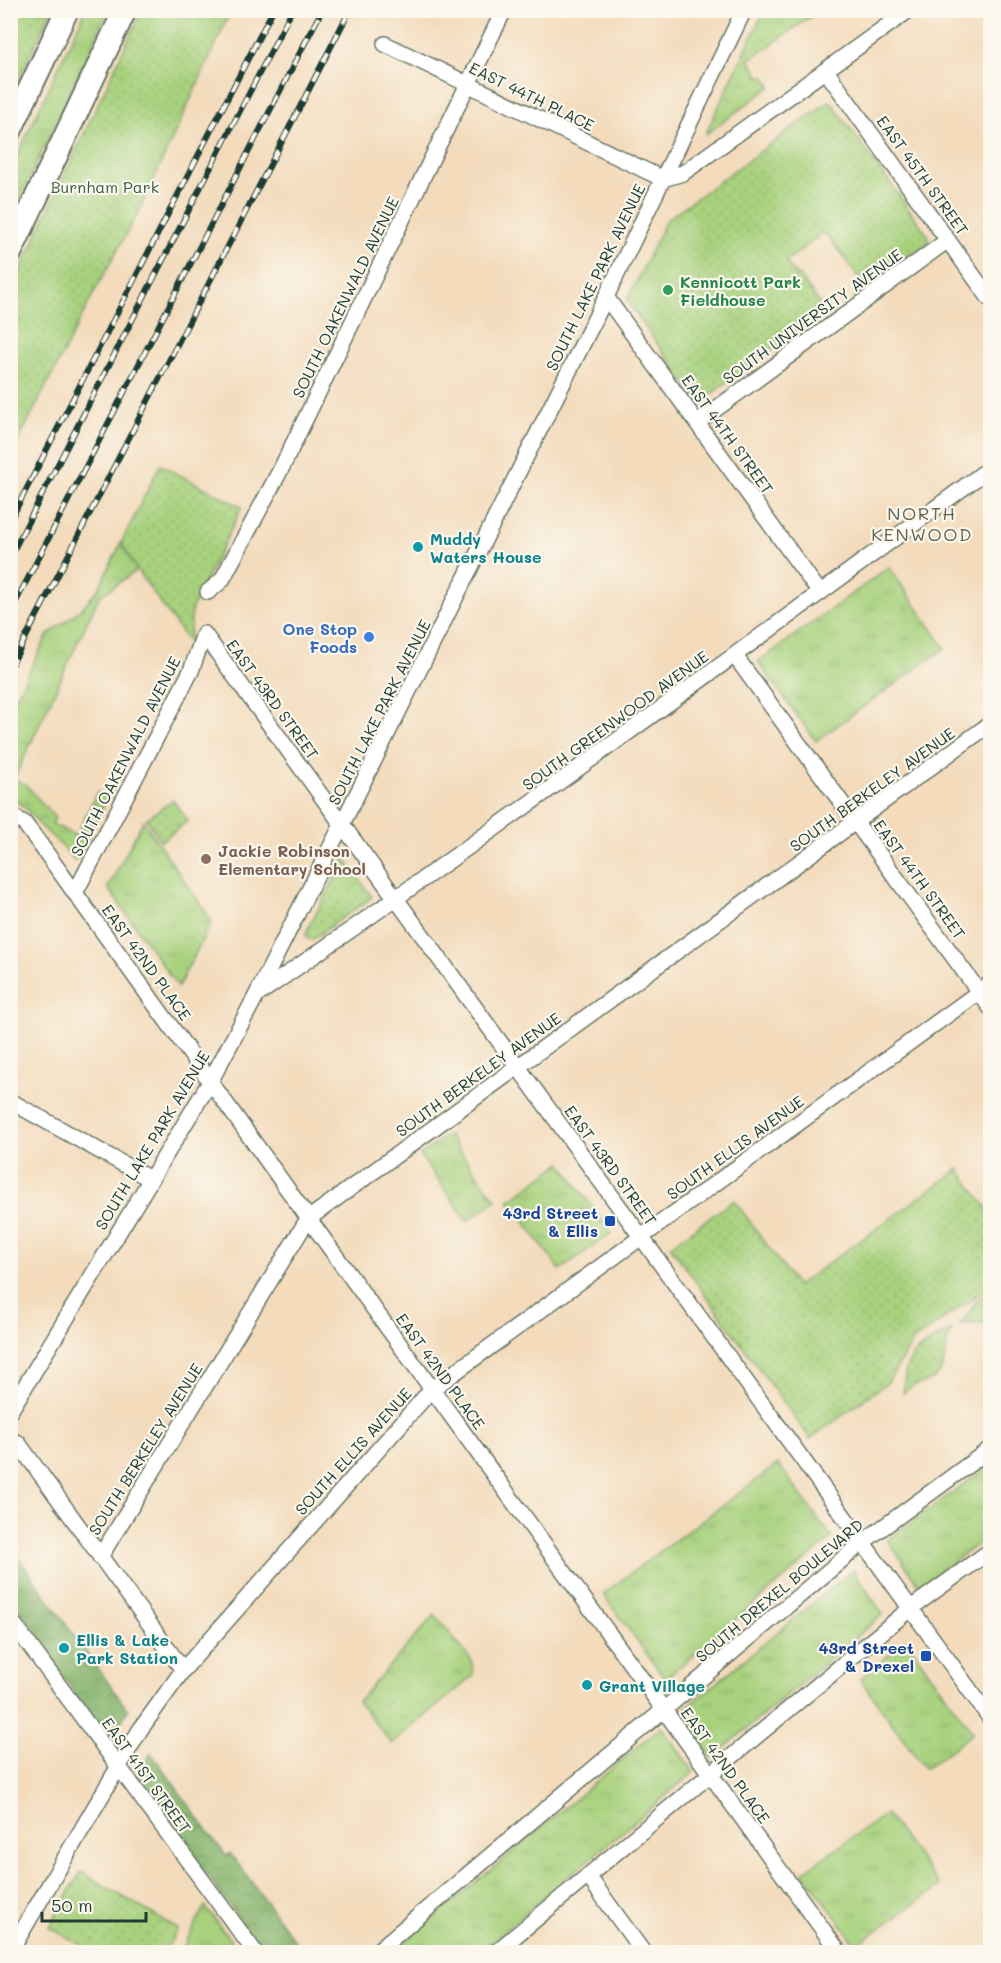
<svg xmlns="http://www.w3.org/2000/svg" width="1001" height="1963" viewBox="0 0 1001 1963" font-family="Mali,sans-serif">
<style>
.grass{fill:url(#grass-tufts);stroke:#638758;stroke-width:1.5}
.forest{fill:url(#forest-crowns);stroke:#527850;stroke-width:1.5}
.park{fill:url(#park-dots);stroke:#638758;stroke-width:1.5}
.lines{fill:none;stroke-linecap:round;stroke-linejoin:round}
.minor-casing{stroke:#697464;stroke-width:18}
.highway-casing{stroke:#697464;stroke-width:26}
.minor{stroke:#fff;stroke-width:15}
.highway{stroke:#fff;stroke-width:22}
.rail-casing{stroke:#1f3d34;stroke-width:6}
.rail{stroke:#fbf7ec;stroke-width:4;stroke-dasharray:11;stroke-linecap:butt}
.leisure-dot{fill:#2e9e5b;stroke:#fbf7ec;stroke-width:2}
.culture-dot{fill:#0f9aa8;stroke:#fbf7ec;stroke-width:2}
.shop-dot{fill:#3f7fe0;stroke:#fbf7ec;stroke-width:2}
.education-dot{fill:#8d6e63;stroke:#fbf7ec;stroke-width:2}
.transit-dot{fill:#1a4fb4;stroke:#fbf7ec;stroke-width:2}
.labels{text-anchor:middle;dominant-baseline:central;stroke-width:4.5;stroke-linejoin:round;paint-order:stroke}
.street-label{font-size:16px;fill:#1f3d34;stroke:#fbf7ec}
.park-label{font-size:16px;fill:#3a5b43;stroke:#fbf7ec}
.leisure-label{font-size:16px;font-weight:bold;fill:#27864d;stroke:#fbf7ec;text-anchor:start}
.culture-label{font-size:16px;font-weight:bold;fill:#0d838f;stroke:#fbf7ec;text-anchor:start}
.shop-label{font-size:16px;font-weight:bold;fill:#366cbe;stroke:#fbf7ec;text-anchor:end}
.education-label{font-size:16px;font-weight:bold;fill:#785e54;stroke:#fbf7ec;text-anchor:start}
.transit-label{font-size:16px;font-weight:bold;fill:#164399;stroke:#fbf7ec;text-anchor:end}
.neighbourhood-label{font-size:18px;letter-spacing:1.5px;fill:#636854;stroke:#fbf7ec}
</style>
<defs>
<pattern id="grass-tufts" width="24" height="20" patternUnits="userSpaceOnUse" patternTransform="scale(1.5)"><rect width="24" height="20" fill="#a7d17d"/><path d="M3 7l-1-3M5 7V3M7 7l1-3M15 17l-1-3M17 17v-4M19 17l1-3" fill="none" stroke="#8fb46d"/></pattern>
<pattern id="forest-crowns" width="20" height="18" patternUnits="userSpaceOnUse" patternTransform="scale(1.5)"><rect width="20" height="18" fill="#85b36c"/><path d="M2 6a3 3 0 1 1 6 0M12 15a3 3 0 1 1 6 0" fill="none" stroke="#6c935a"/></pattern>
<pattern id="park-dots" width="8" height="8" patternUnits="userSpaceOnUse" patternTransform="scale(1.5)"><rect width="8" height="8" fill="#a7d17d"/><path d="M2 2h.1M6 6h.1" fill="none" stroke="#8fb46d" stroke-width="1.8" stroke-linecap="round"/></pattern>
</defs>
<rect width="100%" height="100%" fill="#fbf7ec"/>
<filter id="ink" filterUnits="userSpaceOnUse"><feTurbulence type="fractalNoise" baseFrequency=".0167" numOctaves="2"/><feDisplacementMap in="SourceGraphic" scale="12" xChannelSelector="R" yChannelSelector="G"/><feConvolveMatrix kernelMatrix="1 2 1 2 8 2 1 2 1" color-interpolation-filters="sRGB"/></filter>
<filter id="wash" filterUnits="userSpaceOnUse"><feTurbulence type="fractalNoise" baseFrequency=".008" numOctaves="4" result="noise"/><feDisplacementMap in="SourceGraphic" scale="24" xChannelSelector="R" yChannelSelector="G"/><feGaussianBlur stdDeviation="1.35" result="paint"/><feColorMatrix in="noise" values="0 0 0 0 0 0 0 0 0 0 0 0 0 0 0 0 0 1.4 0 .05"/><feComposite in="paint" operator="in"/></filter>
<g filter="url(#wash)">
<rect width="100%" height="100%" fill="#f3dbbc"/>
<!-- grass -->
<path class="grass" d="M 85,11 L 108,11 L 11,218 L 11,169 Z
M 764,11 L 819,11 L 749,60 L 760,77 L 764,76 L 771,86 L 705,135 Z
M 121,543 L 137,570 L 99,597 L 14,779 L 26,785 L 55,818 L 52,824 L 76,836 L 97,792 L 108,797 L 75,861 C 65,849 54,838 42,827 C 29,814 30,808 11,799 L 10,708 L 48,635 L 82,608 L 99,588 Z
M 889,567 L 945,648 L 816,741 L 758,662 Z
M 143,821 L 212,921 L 178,987 L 108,888 Z
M 448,1135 L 496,1200 L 467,1221 L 420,1155 Z
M 561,1163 L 611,1233 L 560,1270 L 509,1201 Z
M 778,1464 L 832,1538 L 665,1679 L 603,1594 Z
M 990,1465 L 990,1535 L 920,1586 L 887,1540 Z
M 853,1570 L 883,1614 L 712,1758 L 680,1713 Z
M 435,1615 L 472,1661 L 473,1676 L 392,1744 L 358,1701 Z
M 906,1640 L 973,1733 L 925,1769 L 860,1679 Z
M 661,1727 L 694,1772 L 479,1952 L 393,1952 Z
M 886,1814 L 940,1886 L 856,1945 L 803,1872 Z
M 205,1906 L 239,1952 L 181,1952 Z"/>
<!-- forest -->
<path class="forest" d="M 10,1546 L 128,1710 L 109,1742 L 11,1604 Z
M 151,1753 L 226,1856 L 230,1853 L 303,1952 L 263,1952 L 136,1777 Z"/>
<!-- park -->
<path class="park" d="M 11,10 L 51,11 L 11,97 L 10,11 Z
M 142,10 L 231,11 L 139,211 L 97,287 L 11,455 L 11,290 Z
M 830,101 L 929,237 L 928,242 L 866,288 L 825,232 L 786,261 L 796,276 L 799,275 L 825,311 L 699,403 L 627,301 L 666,220 Z
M 160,465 L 242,507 L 192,608 L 189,643 L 137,570 L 121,543 Z
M 173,800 L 188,821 L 161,841 L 146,819 Z
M 345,859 L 372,897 L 313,939 L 307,939 L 306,932 Z
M 959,1169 L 990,1213 L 990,1241 L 988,1243 L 990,1247 L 990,1286 L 914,1340 L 888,1382 L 810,1439 L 670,1246 L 734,1200 L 797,1286 Z
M 990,1293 L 990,1322 L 959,1325 C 974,1312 968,1302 990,1293 Z
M 952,1330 C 944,1344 948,1364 937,1376 C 927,1386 911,1382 903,1394 C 904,1386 904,1378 906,1370 C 912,1347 934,1340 952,1330 Z
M 81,1872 L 178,1929 L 165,1952 L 93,1952 L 49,1927 Z"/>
</g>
<g filter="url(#ink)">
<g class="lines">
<defs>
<path id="minor" d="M 385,44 L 663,179 L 683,173 L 909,10
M 826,71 L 990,299
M 606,297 L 820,593
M 698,422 L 948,240
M 208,592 L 222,580 L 282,467 L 504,10
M 204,634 L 990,1718
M 735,656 L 990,1007
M 10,815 L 24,823 L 37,840 L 301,1208 L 839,1952
M 75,893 L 191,671 L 204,634
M 257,995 C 505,824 748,646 990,468
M 10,1101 L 150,1179
M 10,1411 L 210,1082 L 256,996 L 606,297 L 744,10
M 10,1439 L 18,1443 L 183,1670
M 100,1557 L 308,1219 L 990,724
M 10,1619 L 255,1952
M 588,1876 L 643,1952
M 10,1952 L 140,1730 L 183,1670 L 432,1389 L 990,984
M 376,1952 L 863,1542 L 990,1449
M 496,1952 L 911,1608 L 990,1551"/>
<path id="highway" d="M 10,131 L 67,10
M 10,253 L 125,10"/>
</defs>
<!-- minor casing -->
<use href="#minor" class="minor-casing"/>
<!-- highway casing -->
<use href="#highway" class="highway-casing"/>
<!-- minor -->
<use href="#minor" class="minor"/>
<!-- highway -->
<use href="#highway" class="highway"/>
<defs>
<path id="rail" d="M 10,521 L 273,10
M 10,557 L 292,10
M 10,613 L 322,10
M 10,668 L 350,10"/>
</defs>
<!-- rail casing -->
<use href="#rail" class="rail-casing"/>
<!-- rail -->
<use href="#rail" class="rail"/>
</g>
</g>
<!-- markers -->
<circle class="leisure-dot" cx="668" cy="290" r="6"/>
<g class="culture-dot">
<circle cx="418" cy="547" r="6"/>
<circle cx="64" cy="1648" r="6"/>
<circle cx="587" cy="1685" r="6"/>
</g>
<circle class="shop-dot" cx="369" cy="637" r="6"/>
<circle class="education-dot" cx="206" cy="859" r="6"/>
<g class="transit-dot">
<rect x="604" y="1215" width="12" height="12" rx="3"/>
<rect x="920" y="1650" width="12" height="12" rx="3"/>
</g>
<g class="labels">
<!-- street labels -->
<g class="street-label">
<text transform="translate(532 96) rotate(26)">EAST 44TH PLACE</text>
<text transform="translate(923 175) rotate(54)">EAST 45TH STREET</text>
<text transform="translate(595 277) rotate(-64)">SOUTH LAKE PARK AVENUE</text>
<text transform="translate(345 297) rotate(-64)">SOUTH OAKENWALD AVENUE</text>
<text transform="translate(812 316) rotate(-36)">SOUTH UNIVERSITY AVENUE</text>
<text transform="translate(728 434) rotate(54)">EAST 44TH STREET</text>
<text transform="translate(273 699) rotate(54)">EAST 43RD STREET</text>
<text transform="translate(379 712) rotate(-63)">SOUTH LAKE PARK AVENUE</text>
<text transform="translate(615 720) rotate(-36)">SOUTH GREENWOOD AVENUE</text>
<text transform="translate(125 756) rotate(-63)">SOUTH OAKENWALD AVENUE</text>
<text transform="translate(872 789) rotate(-36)">SOUTH BERKELEY AVENUE</text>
<text transform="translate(920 879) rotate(54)">EAST 44TH STREET</text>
<text transform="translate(147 962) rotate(54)">EAST 42ND PLACE</text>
<text transform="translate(478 1074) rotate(-36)">SOUTH BERKELEY AVENUE</text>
<text transform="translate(152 1140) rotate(-59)">SOUTH LAKE PARK AVENUE</text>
<text transform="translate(735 1147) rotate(-36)">SOUTH ELLIS AVENUE</text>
<text transform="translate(611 1165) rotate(54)">EAST 43RD STREET</text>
<text transform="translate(441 1371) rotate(54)">EAST 42ND PLACE</text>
<text transform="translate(145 1449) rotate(-58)">SOUTH BERKELEY AVENUE</text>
<text transform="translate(353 1451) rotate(-48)">SOUTH ELLIS AVENUE</text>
<text transform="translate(779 1590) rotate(-40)">SOUTH DREXEL BOULEVARD</text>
<text transform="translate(726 1765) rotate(54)">EAST 42ND PLACE</text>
<text transform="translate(147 1775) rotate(54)">EAST 41ST STREET</text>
</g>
<!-- park labels -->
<g class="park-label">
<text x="105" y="186">Burnham Park</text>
</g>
<!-- leisure labels -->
<g class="leisure-label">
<text x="680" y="281">Kennicott Park<tspan x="680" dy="18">Fieldhouse</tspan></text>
</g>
<!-- culture labels -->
<g class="culture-label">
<text x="430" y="538">Muddy<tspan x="430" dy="18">Waters House</tspan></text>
<text x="76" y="1639">Ellis &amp; Lake<tspan x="76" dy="18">Park Station</tspan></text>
<text x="599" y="1685">Grant Village</text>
</g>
<!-- shop labels -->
<g class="shop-label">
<text x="357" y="628">One Stop<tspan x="357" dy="18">Foods</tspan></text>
</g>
<!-- education labels -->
<g class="education-label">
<text x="218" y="850">Jackie Robinson<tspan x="218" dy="18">Elementary School</tspan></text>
</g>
<!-- transit labels -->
<g class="transit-label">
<text x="598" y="1212">43rd Street<tspan x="598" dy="18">&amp; Ellis</tspan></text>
<text x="914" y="1647">43rd Street<tspan x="914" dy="18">&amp; Drexel</tspan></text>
</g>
<!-- neighbourhood labels -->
<g class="neighbourhood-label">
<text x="922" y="513">NORTH<tspan x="922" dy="21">KENWOOD</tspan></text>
</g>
</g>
<!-- margin -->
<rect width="1001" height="1963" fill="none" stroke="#fbf7ec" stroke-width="36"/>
<!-- scale -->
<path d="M42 1912v9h104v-9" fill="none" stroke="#1f3d34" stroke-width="3"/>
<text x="51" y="1912" font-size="18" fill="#1f3d34" stroke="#fbf7ec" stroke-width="4.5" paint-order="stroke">50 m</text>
</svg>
